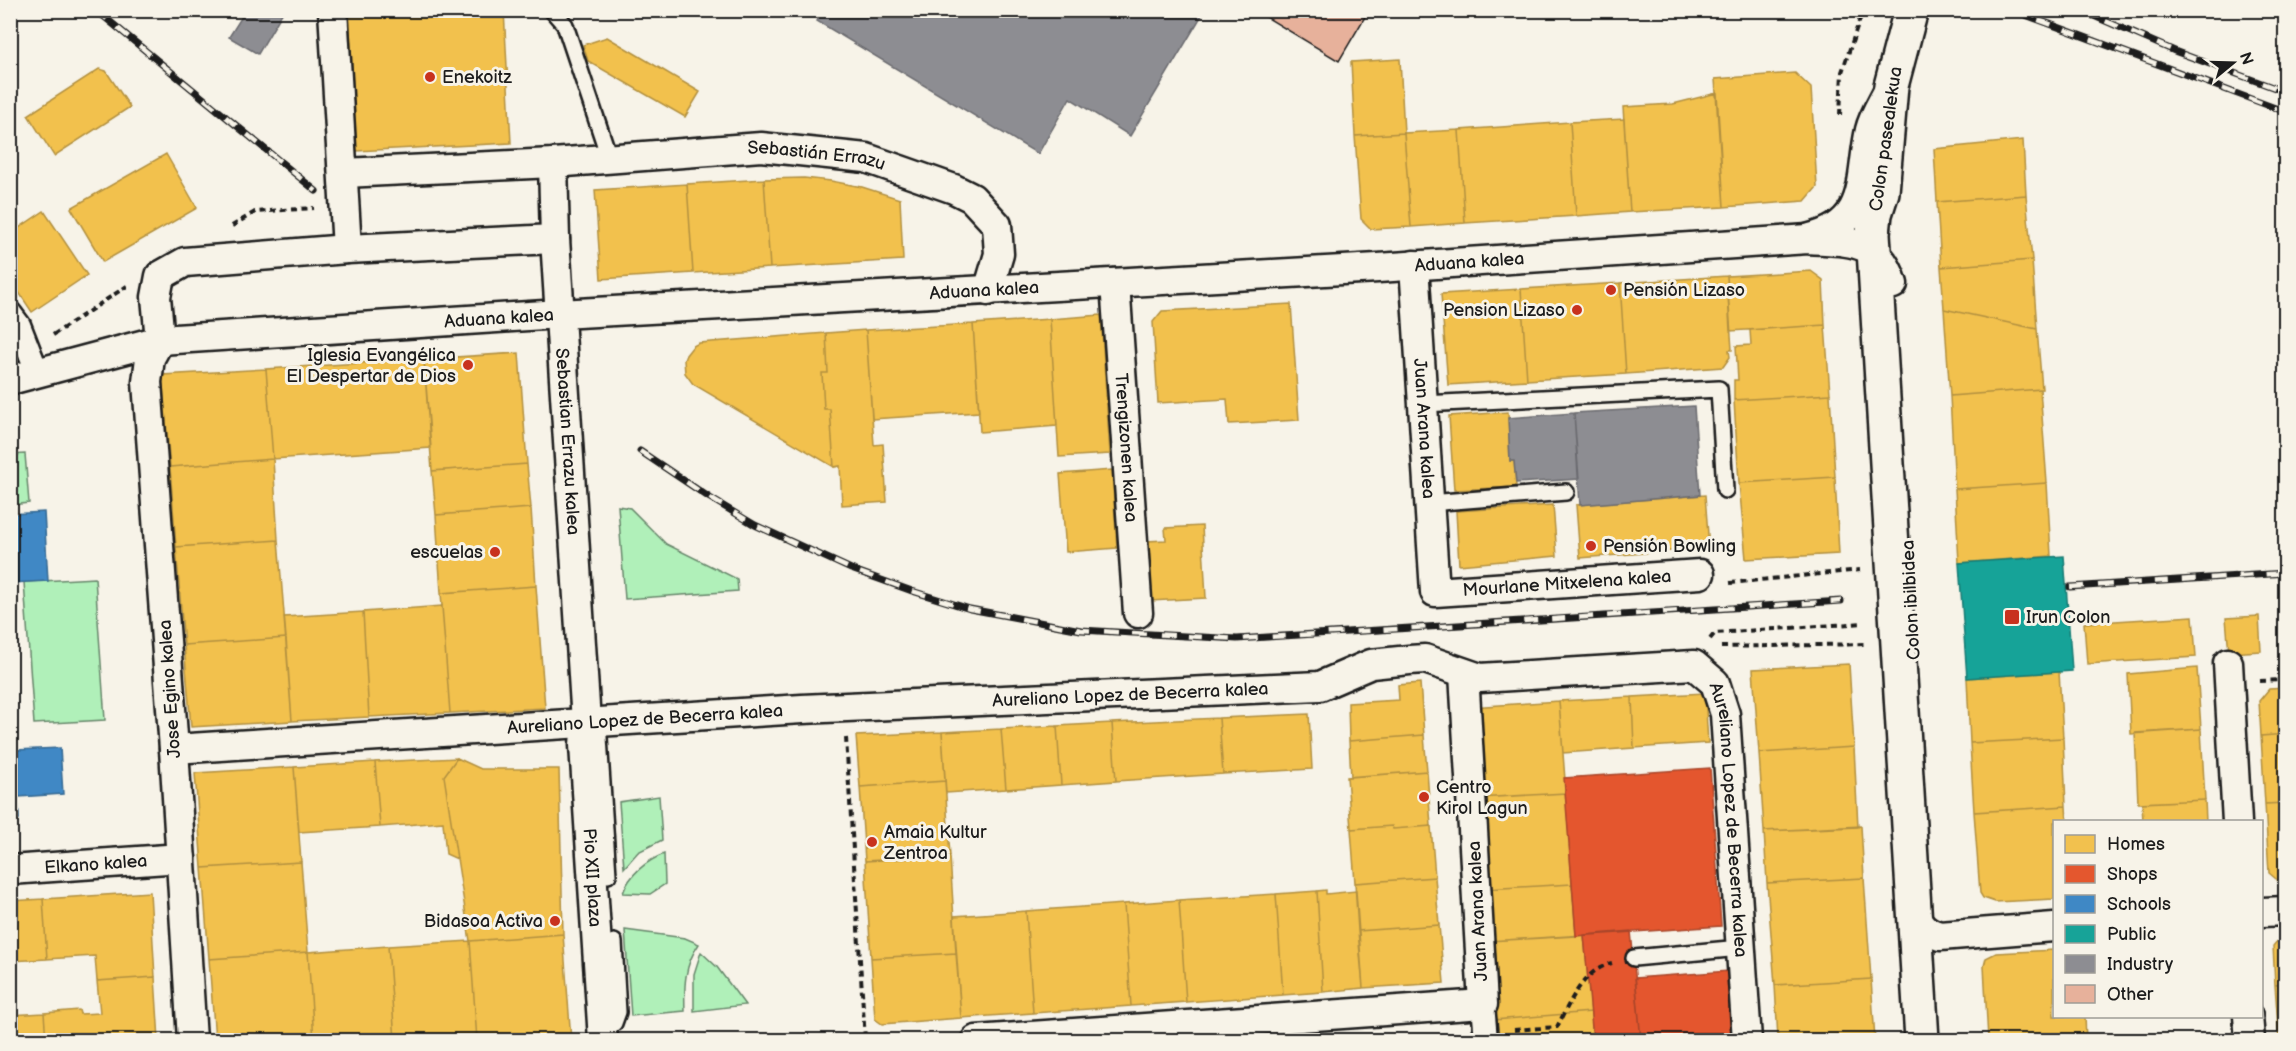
<svg xmlns="http://www.w3.org/2000/svg" width="2296" height="1051" viewBox="0 0 2296 1051" font-family="'Balsamiq Sans',sans-serif">
<style>
.green{fill:#b0f0b9;stroke:#66866a;stroke-width:1.5}
.homes{fill:#f2c14e;stroke:#b2903f;stroke-width:1.5}
.shops{fill:#e4572e;stroke:#a84529;stroke-width:1.5}
.schools{fill:#3f88c5;stroke:#346892;stroke-width:1.5}
.public{fill:#17a398;stroke:#187a73;stroke-width:1.5}
.industry{fill:#8d8d92;stroke:#6b6b6f;stroke-width:1.5}
.building{fill:#e7b19b;stroke:#1c1c1c;stroke-width:1.5}
.lines{fill:none;stroke-linecap:round;stroke-linejoin:round}
.service-casing{stroke:#1c1c1c;stroke-width:20}
.pedestrian-casing{stroke:#1c1c1c;stroke-width:27}
.minor-casing{stroke:#1c1c1c;stroke-width:33}
.secondary-casing{stroke:#1c1c1c;stroke-width:38}
.path{stroke:#1c1c1c;stroke-width:4;stroke-dasharray:6 4.5;stroke-linecap:butt}
.service{stroke:#f7f3e8;stroke-width:15}
.pedestrian{stroke:#f7f3e8;stroke-width:22}
.minor{stroke:#f7f3e8;stroke-width:28}
.secondary{stroke:#f7f3e8;stroke-width:33}
.rail-casing{stroke:#1c1c1c;stroke-width:7}
.rail{stroke:#f7f3e8;stroke-width:4.5;stroke-dasharray:14;stroke-linecap:butt}
.poi-dot{fill:#c8321e;stroke:#f7f3e8;stroke-width:2}
.labels{text-anchor:middle;dominant-baseline:central;stroke-width:6;stroke-linejoin:round;paint-order:stroke}
.poi-label{font-size:18px;fill:#1c1c1c;stroke:#f7f3e8;text-anchor:start}
.street-label{font-size:18px;fill:#1c1c1c;stroke:#f7f3e8}
</style>
<rect width="100%" height="100%" fill="#f7f3e8"/>
<filter id="ink" filterUnits="userSpaceOnUse"><feTurbulence type="fractalNoise" baseFrequency=".0167" numOctaves="2"/><feDisplacementMap in="SourceGraphic" scale="12" xChannelSelector="R" yChannelSelector="G"/><feConvolveMatrix kernelMatrix="1 2 1 2 8 2 1 2 1" color-interpolation-filters="sRGB"/></filter>
<g filter="url(#ink)">
<!-- green -->
<path class="green" d="M 25,454 L 29,503 L 11,505 L 11,455 Z
M 618,506 L 630,508 L 666,544 L 737,579 L 738,591 L 625,599 Z
M 95,578 L 105,720 L 34,724 L 24,582 Z
M 659,796 L 662,840 L 638,852 L 624,868 L 619,802 Z
M 664,854 L 665,884 L 650,894 L 623,893 C 629,875 646,861 664,854 Z
M 625,930 L 685,938 L 699,944 C 684,965 684,987 685,1011 L 631,1016 Z
M 701,952 L 717,967 L 745,1005 L 694,1011 L 694,974 Z"/>
<!-- homes -->
<path class="homes" d="M 349,10 L 504,10 L 511,143 L 356,151 Z
M 607,37 L 700,92 L 685,117 L 588,61 L 583,45 Z
M 1400,59 L 1404,133 L 1355,136 L 1351,62 Z
M 99,69 L 106,71 L 130,107 L 54,156 L 28,115 Z
M 1795,73 L 1811,88 L 1817,187 L 1805,201 L 1724,207 L 1715,79 Z
M 1717,93 L 1724,207 L 1630,212 L 1623,107 L 1673,104 Z
M 1624,119 L 1630,212 L 1576,216 L 1570,122 Z
M 1570,122 L 1576,216 L 1465,223 L 1459,130 Z
M 1459,130 L 1465,223 L 1411,227 L 1404,133 Z
M 1404,133 L 1411,227 L 1371,229 L 1361,219 L 1355,136 Z
M 2023,140 L 2026,195 L 1937,202 L 1934,149 Z
M 166,154 L 197,208 L 103,262 L 71,208 Z
M 804,178 L 831,181 L 862,187 L 900,199 L 903,260 L 770,268 L 764,179 Z
M 764,179 L 770,268 L 693,273 L 687,184 Z
M 687,184 L 693,273 L 601,279 L 595,190 Z
M 2026,195 L 2032,260 L 1941,267 L 1937,202 Z
M 44,211 L 87,275 L 32,312 L 10,279 L 10,234 Z
M 2032,260 L 2037,329 L 1944,309 L 1941,267 Z
M 1811,271 L 1823,280 L 1825,325 L 1730,331 L 1727,276 Z
M 1727,276 L 1732,350 L 1729,350 L 1730,357 L 1723,367 L 1626,374 L 1620,283 Z
M 1620,283 L 1626,374 L 1527,380 L 1521,289 Z
M 1521,289 L 1527,380 L 1448,385 L 1441,294 Z
M 1291,304 L 1299,420 L 1229,424 L 1227,399 L 1158,403 L 1153,322 L 1162,311 Z
M 1944,309 L 2037,329 L 2042,389 L 1950,396 Z
M 1101,315 L 1110,454 L 1059,457 L 1050,319 Z
M 1050,319 L 1057,426 L 980,432 L 973,324 Z
M 973,324 L 979,412 L 872,419 L 866,330 Z
M 1825,325 L 1830,394 L 1734,400 L 1734,380 L 1738,380 L 1736,346 L 1751,345 L 1750,330 Z
M 866,330 L 874,445 L 883,444 L 887,502 L 842,505 L 840,466 L 834,467 L 830,409 L 824,409 L 822,373 L 828,373 L 826,333 Z
M 826,333 L 828,373 L 822,373 L 824,409 L 830,409 L 834,467 L 693,384 L 685,373 L 684,360 L 686,355 L 693,346 L 699,343 Z
M 519,353 L 527,464 L 432,471 L 424,359 Z
M 424,359 L 431,448 L 273,459 L 266,369 Z
M 266,369 L 273,459 L 170,467 L 162,375 Z
M 2040,389 L 2047,483 L 1955,489 L 1950,396 Z
M 1830,394 L 1835,477 L 1739,483 L 1734,400 Z
M 1508,412 L 1510,461 L 1514,461 L 1516,487 L 1454,490 L 1449,416 Z
M 273,459 L 278,540 L 176,547 L 170,467 Z
M 527,464 L 531,508 L 436,515 L 432,471 Z
M 1112,470 L 1117,548 L 1066,552 L 1060,474 Z
M 1835,477 L 1839,554 L 1746,559 L 1739,483 Z
M 2047,483 L 2051,556 L 1959,563 L 1955,489 Z
M 1705,495 L 1709,548 L 1580,558 L 1576,505 Z
M 1553,505 L 1557,556 L 1459,565 L 1456,511 Z
M 531,508 L 536,586 L 441,593 L 436,515 Z
M 1202,526 L 1206,598 L 1150,601 L 1146,541 L 1166,540 L 1165,528 Z
M 278,540 L 286,638 L 184,645 L 176,547 Z
M 536,586 L 545,708 L 450,713 L 441,593 Z
M 442,606 L 450,713 L 369,717 L 363,612 Z
M 363,612 L 369,717 L 292,721 L 284,617 Z
M 2193,616 L 2196,657 L 2087,664 L 2084,623 Z
M 2259,616 L 2261,651 L 2229,653 L 2226,618 Z
M 286,638 L 292,721 L 191,727 L 184,645 Z
M 1849,664 L 1854,747 L 1759,753 L 1753,669 Z
M 2197,668 L 2201,729 L 2131,734 L 2128,674 Z
M 2059,672 L 2063,738 L 1970,743 L 1967,678 Z
M 1420,683 L 1424,735 L 1349,741 L 1348,703 L 1399,700 L 1398,685 Z
M 2286,688 L 2286,734 L 2261,736 L 2259,701 L 2269,689 Z
M 1705,693 L 1708,743 L 1634,748 L 1632,697 Z
M 1632,697 L 1634,748 L 1563,753 L 1559,701 Z
M 1559,701 L 1566,793 L 1478,798 L 1471,707 Z
M 1309,714 L 1312,769 L 1223,774 L 1219,718 Z
M 1219,718 L 1223,774 L 1116,781 L 1112,723 Z
M 1112,723 L 1116,781 L 1061,785 L 1057,726 Z
M 1057,726 L 1061,785 L 1006,789 L 1001,729 Z
M 1001,729 L 1006,789 L 946,793 L 942,732 Z
M 2201,729 L 2205,800 L 2138,803 L 2135,733 Z
M 942,732 L 945,781 L 860,787 L 856,736 Z
M 2286,734 L 2286,803 L 2265,804 L 2261,736 Z
M 1424,735 L 1427,771 L 1351,777 L 1349,741 Z
M 2063,738 L 2066,806 L 1974,812 L 1970,743 Z
M 1854,747 L 1858,827 L 1764,831 L 1759,753 Z
M 457,758 L 481,769 L 559,769 L 563,934 L 470,941 L 444,776 Z
M 457,758 L 444,776 L 457,859 L 446,854 L 443,822 L 380,827 L 375,762 Z
M 375,762 L 380,827 L 299,832 L 294,767 Z
M 294,767 L 301,862 L 202,868 L 195,773 Z
M 1427,771 L 1431,826 L 1393,829 L 1392,826 L 1351,829 L 1347,777 Z
M 945,781 L 950,856 L 865,861 L 860,787 Z
M 1566,793 L 1572,884 L 1485,889 L 1478,798 Z
M 2205,800 L 2206,822 L 2143,822 L 2142,803 Z
M 2286,803 L 2286,884 L 2282,884 L 2269,873 L 2265,804 Z
M 2066,806 L 2067,822 L 2054,822 L 2054,899 L 1995,902 L 1983,898 L 1980,893 L 1974,812 Z
M 1392,826 L 1393,829 L 1431,826 L 1435,877 L 1355,883 L 1351,829 Z
M 1861,826 L 1864,878 L 1767,883 L 1764,831 Z
M 950,856 L 956,953 L 871,958 L 865,861 Z
M 301,862 L 308,952 L 209,959 L 202,868 Z
M 1435,877 L 1439,925 L 1358,931 L 1355,883 Z
M 1864,878 L 1871,979 L 1775,985 L 1767,883 Z
M 1572,884 L 1576,936 L 1489,941 L 1485,889 Z
M 1326,890 L 1326,894 L 1356,891 L 1363,988 L 1323,992 L 1317,891 Z
M 1317,891 L 1323,992 L 1283,995 L 1276,894 Z
M 150,892 L 155,977 L 97,981 L 95,956 L 47,959 L 43,899 Z
M 1276,894 L 1283,995 L 1186,1002 L 1179,900 Z
M 43,899 L 47,959 L 10,961 L 10,901 Z
M 1179,900 L 1186,1002 L 1131,1006 L 1124,904 Z
M 1124,904 L 1131,1006 L 1033,1013 L 1026,911 Z
M 1026,911 L 1033,1013 L 961,1018 L 954,916 Z
M 1439,925 L 1444,983 L 1363,988 L 1358,931 Z
M 2284,933 L 2286,984 L 2275,985 L 2273,946 Z
M 563,934 L 571,1040 L 477,1040 L 470,941 Z
M 1584,935 L 1591,1012 L 1494,1020 L 1489,941 Z
M 470,941 L 477,1040 L 395,1040 L 388,946 Z
M 388,946 L 395,1040 L 314,1040 L 308,952 Z
M 2054,950 L 2054,1016 L 2085,1016 L 2086,1040 L 1988,1040 L 1984,966 L 1986,958 L 1996,953 Z
M 308,952 L 314,1040 L 215,1040 L 209,959 Z
M 956,953 L 961,1018 L 882,1024 L 875,1019 L 871,958 Z
M 155,977 L 159,1040 L 46,1040 L 44,1013 L 79,1010 L 80,1014 L 100,1013 L 97,981 Z
M 1871,979 L 1875,1040 L 1778,1040 L 1775,985 Z
M 2286,984 L 2286,1040 L 2279,1040 L 2275,985 Z
M 1591,1012 L 1593,1040 L 1496,1040 L 1494,1020 Z
M 44,1013 L 46,1040 L 10,1040 L 10,1015 Z"/>
<!-- shops -->
<path class="shops" d="M 1710,768 L 1721,926 L 1576,936 L 1564,778 Z
M 1631,931 L 1641,1040 L 1593,1040 L 1584,935 Z
M 1729,971 L 1735,1040 L 1641,1040 L 1635,978 Z"/>
<!-- schools -->
<path class="schools" d="M 44,512 L 48,581 L 10,583 L 10,514 Z
M 10,670 L 15,750 L 60,748 L 63,794 L 18,797 L 19,819 L 10,819 Z"/>
<!-- public -->
<path class="public" d="M 2064,556 L 2072,671 L 1967,678 L 1959,563 Z"/>
<!-- industry -->
<path class="industry" d="M 246,10 L 284,10 L 258,54 L 229,37 Z
M 823,10 L 1205,10 L 1130,136 L 1070,98 L 1038,154 L 817,21 Z
M 1694,406 L 1700,495 L 1580,505 L 1574,413 Z
M 1574,413 L 1579,479 L 1516,483 L 1514,461 L 1510,461 L 1508,418 Z"/>
<!-- building -->
<path class="building" d="M 1259,10 L 1369,10 L 1339,61 L 1258,12 Z"/>
<g class="lines">
<defs>
<path id="service" d="M 552,10 L 565,25 L 609,157
M 1423,404 L 1719,389 L 1725,490
M 1429,503 L 1566,492
M 598,722 L 608,875
M 1634,958 L 1740,948
M 602,1032 L 614,1023 L 618,1012 L 614,942"/>
<path id="pedestrian" d="M 10,313 L 19,325 L 38,374
M 1483,1004 L 1486,1040"/>
<g id="minor">
<path d="M 333,10 L 347,249"/>
<path id="s1" d="M 553,163 L 555,239 L 586,722 L 584,745 L 603,1040"/>
<path id="s2" d="M 344,173 L 553,163 L 761,147 L 866,158 L 954,189 L 972,198 L 997,225 L 999,254 L 988,291"/>
<path d="M 1810,238 C 1871,223 1859,178 1870,130 C 1873,117 1882,103 1888,91"/>
<path id="s3" d="M 1414,265 L 1435,592 L 1700,574"/>
<path id="s4" d="M 1115,283 L 1138,613"/>
<path id="s5" d="M 10,380 L 160,340 L 560,314 L 1378,268 L 1808,239 C 1849,242 1879,238 1893,284"/>
<path d="M 2228,663 L 2237,822"/>
<path id="s6" d="M 174,749 L 802,709 L 1320,686 L 1371,664 L 1409,660 L 1425,659 L 1480,678 L 1694,665 L 1715,683 L 1725,714 L 1747,1040"/>
<path id="s7" d="M 10,870 L 181,858"/>
<path d="M 1914,912 C 1919,926 1926,932 1940,936 L 2054,927"/>
<path d="M 2262,912 L 2286,911"/>
<path d="M 2248,1016 L 2250,1040"/>
<path d="M 192,1040 L 174,749 L 147,382 L 150,358 L 160,340 L 156,297 L 160,276 L 185,262 L 347,249 L 555,239"/>
<path d="M 976,1040 L 1483,1004 L 1464,673"/>
</g>
<path id="secondary" d="M 1911,10 L 1891,86 L 1882,192 L 1875,214 L 1873,233 L 1922,1040"/>
</defs>
<!-- service casing -->
<use href="#service" class="service-casing"/>
<!-- pedestrian casing -->
<use href="#pedestrian" class="pedestrian-casing"/>
<!-- minor casing -->
<use href="#minor" class="minor-casing"/>
<!-- secondary casing -->
<use href="#secondary" class="secondary-casing"/>
<!-- path -->
<path class="path" d="M 1840,115 L 1842,72 L 1863,10
M 232,226 L 255,212 L 314,208
M 53,335 L 127,286
M 1730,583 L 1860,570
M 1710,639 L 1715,633 L 1864,623
M 1721,647 L 1866,644
M 2260,681 L 2286,680
M 846,738 L 865,1040
M 1514,1030 L 1557,1027 C 1570,1002 1583,970 1612,963"/>
<!-- service -->
<use href="#service" class="service"/>
<!-- pedestrian -->
<use href="#pedestrian" class="pedestrian"/>
<!-- minor -->
<use href="#minor" class="minor"/>
<!-- secondary -->
<use href="#secondary" class="secondary"/>
<defs>
<path id="rail" d="M 96,10 L 316,191
M 2012,10 L 2286,112
M 2080,10 L 2177,52 L 2286,92
M 640,451 L 710,498 L 755,525 L 851,569 L 912,591 L 970,609 L 1081,630 L 1237,639 L 1841,601
M 2070,587 L 2286,573"/>
</defs>
<!-- rail casing -->
<use href="#rail" class="rail-casing"/>
<!-- rail -->
<use href="#rail" class="rail"/>
</g>
</g>
<!-- markers -->
<g class="poi-dot">
<circle cx="430" cy="77" r="6"/>
<circle cx="1611" cy="290" r="6"/>
<circle cx="1577" cy="310" r="6"/>
<circle cx="468" cy="365" r="6"/>
<circle cx="1591" cy="546" r="6"/>
<circle cx="495" cy="552" r="6"/>
<rect x="2004" y="609" width="16" height="16" rx="3"/>
<circle cx="1424" cy="797" r="6"/>
<circle cx="872" cy="842" r="6"/>
<circle cx="555" cy="921" r="6"/>
</g>
<g class="labels">
<!-- poi labels -->
<g class="poi-label">
<text x="442" y="77">Enekoitz</text>
<text x="1623" y="290">Pensión Lizaso</text>
<text x="1565" y="310" text-anchor="end">Pension Lizaso</text>
<text x="456" y="355" text-anchor="end">Iglesia Evangélica<tspan x="456" dy="21">El Despertar de Dios</tspan></text>
<text x="1603" y="546">Pensión Bowling</text>
<text x="483" y="552" text-anchor="end">escuelas</text>
<text x="2026" y="617">Irun Colon</text>
<text x="1436" y="787">Centro<tspan x="1436" dy="21">Kirol Lagun</tspan></text>
<text x="884" y="832">Amaia Kultur<tspan x="884" dy="21">Zentroa</tspan></text>
<text x="543" y="921" text-anchor="end">Bidasoa Activa</text>
</g>
<!-- street labels -->
<g class="street-label">
<text transform="translate(1886 139) rotate(-82)">Colon pasealekua</text>
<text stroke="none"><textPath href="#s2" startOffset="474">Sebastián Errazu</textPath></text>
<text stroke="none"><textPath href="#s5" startOffset="1467">Aduana kalea</textPath></text>
<text stroke="none"><textPath href="#s5" startOffset="981">Aduana kalea</textPath></text>
<text stroke="none"><textPath href="#s5" startOffset="495">Aduana kalea</textPath></text>
<text stroke="none"><textPath href="#s3" startOffset="164">Juan Arana kalea</textPath></text>
<text stroke="none"><textPath href="#s1" startOffset="279">Sebastian Errazu kalea</textPath></text>
<text stroke="none"><textPath href="#s4" startOffset="165">Trengizonen kalea</textPath></text>
<text stroke="none"><textPath href="#s3" startOffset="460">Mourlane Mitxelena kalea</textPath></text>
<text transform="translate(1911 600) rotate(-93)">Colon ibilbidea</text>
<text transform="translate(170 689) rotate(-94)">Jose Egino kalea</text>
<text stroke="none"><textPath href="#s6" startOffset="958">Aureliano Lopez de Becerra kalea</textPath></text>
<text stroke="none"><textPath href="#s6" startOffset="472">Aureliano Lopez de Becerra kalea</textPath></text>
<text stroke="none"><textPath href="#s6" startOffset="1696">Aureliano Lopez de Becerra kalea</textPath></text>
<text stroke="none"><textPath href="#s7" startOffset="86">Elkano kalea</textPath></text>
<text stroke="none"><textPath href="#s1" startOffset="716">Pio XII plaza</textPath></text>
<text transform="translate(1478 911) rotate(-93)">Juan Arana kalea</text>
</g>
</g>
<!-- margin -->
<rect width="2296" height="1051" fill="none" stroke="#f7f3e8" stroke-width="36"/>
<rect x="18" y="18" width="2260" height="1015" fill="none" stroke="#1c1c1c" stroke-width="2" filter="url(#ink)"/>
<!-- legend -->
<rect x="2053" y="820" width="210" height="198" fill="#f7f3e8" stroke="#9f9d96" stroke-width="1.5"/>
<rect x="2065" y="835" width="30" height="18" fill="#f2c14e" stroke="#9f9d96" stroke-width="1.5"/>
<text x="2107" y="850" font-size="18" fill="#1c1c1c">Homes</text>
<rect x="2065" y="865" width="30" height="18" fill="#e4572e" stroke="#9f9d96" stroke-width="1.5"/>
<text x="2107" y="880" font-size="18" fill="#1c1c1c">Shops</text>
<rect x="2065" y="895" width="30" height="18" fill="#3f88c5" stroke="#9f9d96" stroke-width="1.5"/>
<text x="2107" y="910" font-size="18" fill="#1c1c1c">Schools</text>
<rect x="2065" y="925" width="30" height="18" fill="#17a398" stroke="#9f9d96" stroke-width="1.5"/>
<text x="2107" y="940" font-size="18" fill="#1c1c1c">Public</text>
<rect x="2065" y="955" width="30" height="18" fill="#8d8d92" stroke="#9f9d96" stroke-width="1.5"/>
<text x="2107" y="970" font-size="18" fill="#1c1c1c">Industry</text>
<rect x="2065" y="985" width="30" height="18" fill="#e7b19b" stroke="#9f9d96" stroke-width="1.5"/>
<text x="2107" y="1000" font-size="18" fill="#1c1c1c">Other</text>
<!-- north arrow -->
<g transform="translate(2233 63) rotate(71)" stroke="#f7f3e8" stroke-width="4.5" paint-order="stroke">
<path d="M0-4.5L10 22L0 15L-10 22Z" fill="#1c1c1c"/>
<text y="-9" font-size="16" font-weight="bold" text-anchor="middle" fill="#1c1c1c">N</text>
</g>
</svg>
